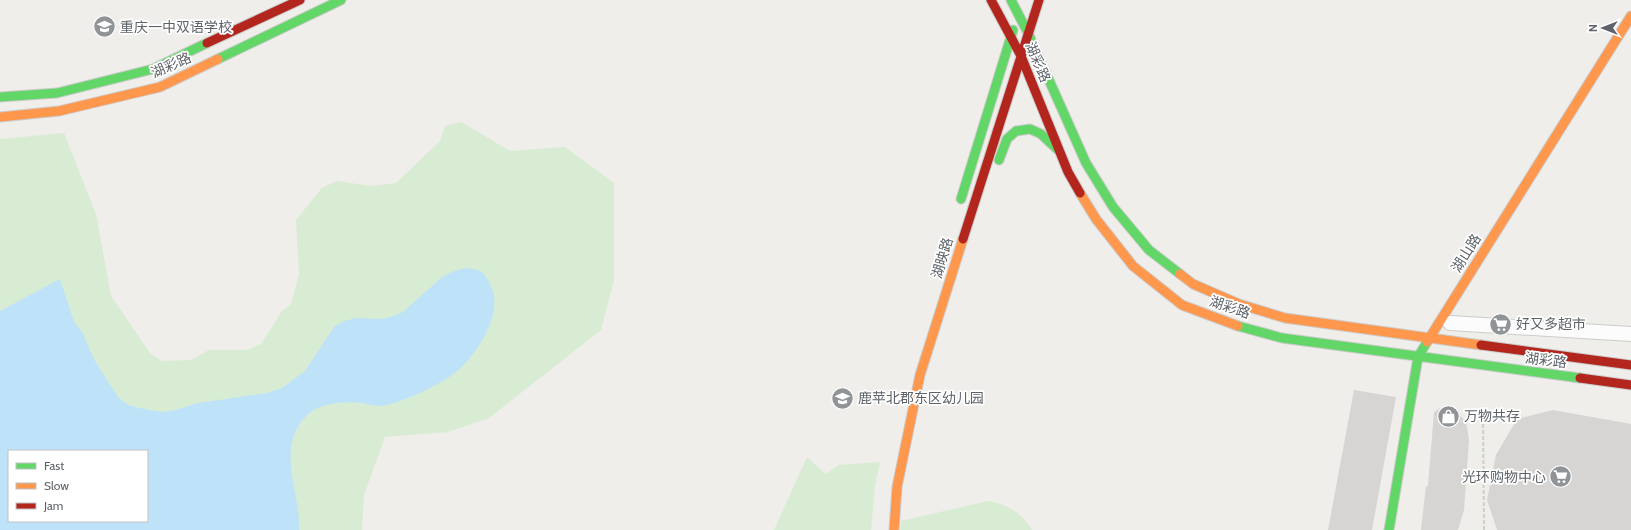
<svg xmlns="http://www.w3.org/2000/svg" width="1631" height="530" viewBox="0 0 1631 530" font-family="Cabin,'Noto Sans SC',sans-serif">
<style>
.green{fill:#d7ecd3;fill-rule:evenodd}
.water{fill:#bee3f9;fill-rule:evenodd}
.building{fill:#d7d5d3}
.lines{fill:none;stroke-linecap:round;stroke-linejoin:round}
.street-casing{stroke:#ccc;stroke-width:16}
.fast-casing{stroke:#cbcbcb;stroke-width:11}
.slow-casing{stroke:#cbcbcb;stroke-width:11}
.jam-casing{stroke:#cbcbcb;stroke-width:11}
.path{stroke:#cad0cc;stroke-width:2;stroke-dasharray:4 2;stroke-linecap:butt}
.street{stroke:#fdfcfc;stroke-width:14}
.fast{stroke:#63d668;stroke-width:9}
.slow{stroke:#ff974d;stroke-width:9}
.jam{stroke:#b3261e;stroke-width:9}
.labels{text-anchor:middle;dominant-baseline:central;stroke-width:3.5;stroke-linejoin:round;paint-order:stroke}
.poi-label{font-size:14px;fill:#5e6369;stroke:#fff;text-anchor:start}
.street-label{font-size:14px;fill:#5e6369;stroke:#fff}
</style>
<rect width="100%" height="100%" fill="#efeeea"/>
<!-- green -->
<path class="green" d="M 461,122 L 510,151 L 565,147 L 614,183 L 614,280 L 601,330 L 489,418 L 448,432 L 385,437 L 364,495 L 362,530 L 0,530 L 0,139 L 64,133 L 96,214 L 111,296 L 150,353 L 162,361 L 191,360 L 209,350 L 247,350 L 261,344 L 282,311 L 291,304 L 299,275 L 296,220 L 322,188 L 337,181 L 370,186 L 396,183 L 440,141 L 445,126 ZM 9,451 L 147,451 L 147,521 L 9,521 Z
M 807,457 L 826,474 L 839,465 L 880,462 L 875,486 L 871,530 L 774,530 Z
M 988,501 C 1007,504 1022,513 1032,530 L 900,530 L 901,521 Z"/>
<!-- water -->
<path class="water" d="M 465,268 C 479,269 484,270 490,284 C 491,288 494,292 494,296 C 498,323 473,360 452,375 C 437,386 398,405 380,406 C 374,406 368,404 362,403 C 345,402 320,402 307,415 C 274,449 301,490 299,530 L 0,530 L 0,311 L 60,279 L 74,322 L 82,332 L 95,361 L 118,397 L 128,405 L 139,408 L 163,412 L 175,410 L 198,403 L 267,393 L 282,388 L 305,371 L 334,327 L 344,321 L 356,318 L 382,319 L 394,316 L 403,312 L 442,277 L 454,271 ZM 9,451 L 147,451 L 147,521 L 9,521 Z"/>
<!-- building -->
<path class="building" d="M 1354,390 L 1396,397 L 1372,530 L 1328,530 Z
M 1442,407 L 1454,411 L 1466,421 L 1469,440 L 1464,510 L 1458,530 L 1421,530 L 1426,486 L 1428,486 L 1434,412 Z
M 1553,410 L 1631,424 L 1631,530 L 1497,530 L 1487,500 L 1496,455 L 1517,419 Z"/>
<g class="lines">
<defs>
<path id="street" d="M 1450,323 L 1631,334"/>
<path id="fast" d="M 1011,0 L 1028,33 L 1086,163 L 1113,207 L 1149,250 L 1180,274
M 218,59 L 341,0
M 0,97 L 57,93 L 153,69 L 207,43
M 999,160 L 1007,139 L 1016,131 L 1030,129 L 1041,134 L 1057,149
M 961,199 L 1013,30
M 1238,326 L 1282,338 L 1580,378
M 1389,530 L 1418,357 L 1427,342"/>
<path id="slow" d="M 0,117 L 59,111 L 160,87 L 218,59
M 1080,193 L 1096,219 L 1133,266 L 1182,305 L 1238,326
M 1180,274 L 1193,284 L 1239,304 L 1285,318 L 1481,345
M 1427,342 L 1631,16
M 894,530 L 897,487 L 920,375 L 963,239"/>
<path id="jam" d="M 991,0 L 1021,56 L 1068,172 L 1080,193
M 207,43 L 300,0
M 963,239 L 1039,0
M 1481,345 L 1631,365
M 1580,378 L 1631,385"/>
</defs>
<!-- street casing -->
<use href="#street" class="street-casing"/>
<!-- fast casing -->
<use href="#fast" class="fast-casing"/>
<!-- slow casing -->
<use href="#slow" class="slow-casing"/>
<!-- jam casing -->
<use href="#jam" class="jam-casing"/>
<!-- path -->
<path class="path" d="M 1483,412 L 1484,530"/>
<!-- street -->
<use href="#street" class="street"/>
<!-- fast -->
<use href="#fast" class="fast"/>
<!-- slow -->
<use href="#slow" class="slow"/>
<!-- jam -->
<use href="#jam" class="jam"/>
</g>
<!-- icons -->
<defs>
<symbol id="school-disc" viewBox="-11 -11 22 22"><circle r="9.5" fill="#919496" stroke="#fff"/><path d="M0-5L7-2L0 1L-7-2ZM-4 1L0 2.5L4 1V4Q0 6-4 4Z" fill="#fff"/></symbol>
<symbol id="supermarket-disc" viewBox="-11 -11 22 22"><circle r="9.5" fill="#919496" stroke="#fff"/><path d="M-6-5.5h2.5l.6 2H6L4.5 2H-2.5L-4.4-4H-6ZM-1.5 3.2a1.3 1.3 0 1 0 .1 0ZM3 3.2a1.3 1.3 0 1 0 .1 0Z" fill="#fff"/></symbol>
<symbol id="shop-disc" viewBox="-11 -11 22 22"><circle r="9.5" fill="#919496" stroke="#fff"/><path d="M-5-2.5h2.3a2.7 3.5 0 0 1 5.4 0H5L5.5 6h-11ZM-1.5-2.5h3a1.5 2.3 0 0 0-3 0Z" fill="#fff"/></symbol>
</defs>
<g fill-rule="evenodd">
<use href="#school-disc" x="92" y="14" width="25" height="25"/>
<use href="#supermarket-disc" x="1488" y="312" width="25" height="25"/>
<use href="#school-disc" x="830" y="386" width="25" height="25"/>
<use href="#shop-disc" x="1436" y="404" width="25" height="25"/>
<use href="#supermarket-disc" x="1548" y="464" width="25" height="25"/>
</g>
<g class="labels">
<!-- poi labels -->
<g class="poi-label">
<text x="120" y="27">重庆一中双语学校</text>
<text x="1516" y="324">好又多超市</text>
<text x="858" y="398">鹿苹北郡东区幼儿园</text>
<text x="1464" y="416">万物共存</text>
<text x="1546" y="477" text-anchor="end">光环购物中心</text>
</g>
<!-- street labels -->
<g class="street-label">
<text transform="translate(1038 62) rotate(67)">湖彩路</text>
<text transform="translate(171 65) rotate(-24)">湖彩路</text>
<text transform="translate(1466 253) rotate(-58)">湖山路</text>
<text transform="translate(942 258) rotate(-73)">湖映路</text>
<text transform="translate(1230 307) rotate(19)">湖彩路</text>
<text transform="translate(1546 360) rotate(7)">湖彩路</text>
</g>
</g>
<!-- legend -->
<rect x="8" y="450" width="140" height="72" fill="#ffffff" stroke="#bfc1c3"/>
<rect x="16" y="463" width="20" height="6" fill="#63d668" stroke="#bfc1c3"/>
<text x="44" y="470" font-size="12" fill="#5e6369">Fast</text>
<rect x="16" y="483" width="20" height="6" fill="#ff974d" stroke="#bfc1c3"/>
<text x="44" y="490" font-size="12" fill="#5e6369">Slow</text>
<rect x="16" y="503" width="20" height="6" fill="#b3261e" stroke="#bfc1c3"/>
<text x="44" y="510" font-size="12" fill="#5e6369">Jam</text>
<!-- north arrow -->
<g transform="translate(1603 28) rotate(270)" stroke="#ffffff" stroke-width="3" paint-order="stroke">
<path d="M0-3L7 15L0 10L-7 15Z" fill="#5e6369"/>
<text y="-6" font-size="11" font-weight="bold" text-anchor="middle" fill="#5e6369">N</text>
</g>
</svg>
